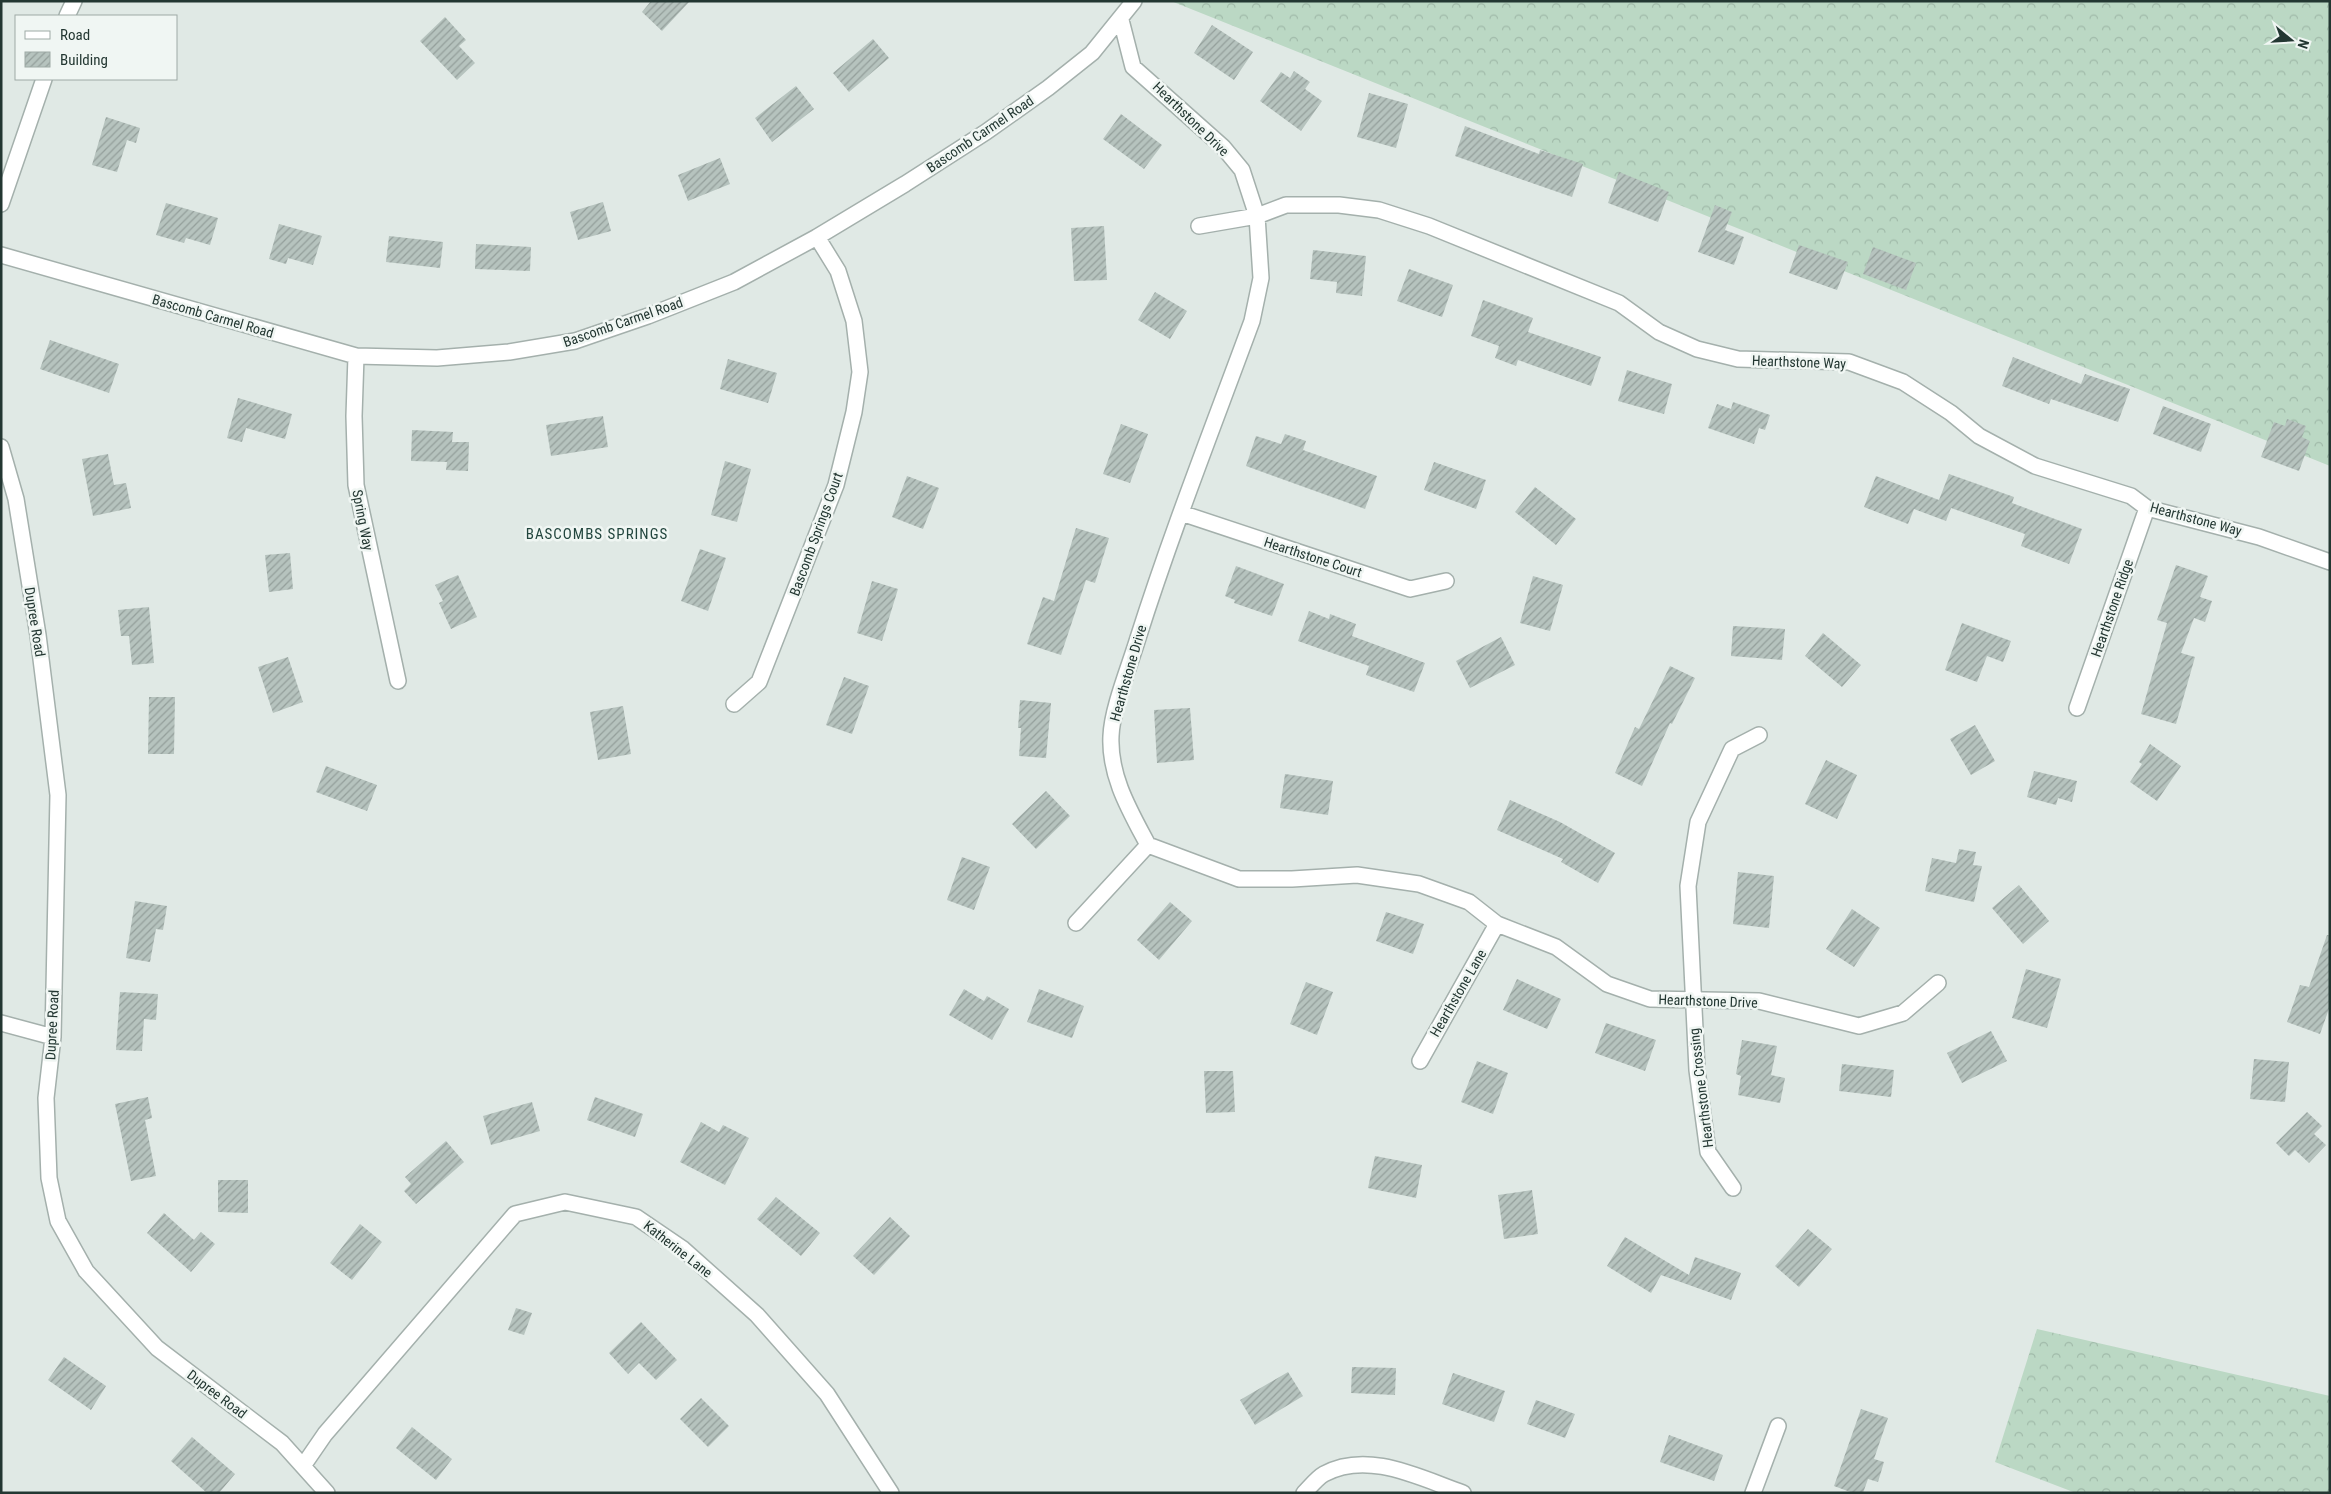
<svg xmlns="http://www.w3.org/2000/svg" width="2331" height="1494" viewBox="0 0 2331 1494" font-family="'Roboto Condensed',sans-serif">
<style>
.forest{fill:url(#forest-crowns)}
.building{fill:url(#building-hatch)}
.lines{fill:none;stroke-linecap:round;stroke-linejoin:round}
.minor-casing{stroke:#a4b0ac;stroke-width:18}
.minor{stroke:#fff;stroke-width:15}
.labels{text-anchor:middle;dominant-baseline:central;stroke-width:5;stroke-linejoin:round;paint-order:stroke}
.street-label{font-size:14px;fill:#233732;stroke:#f0f6f3}
.neighbourhood-label{font-size:15px;letter-spacing:1px;fill:#22463e;stroke:#f0f6f3}
</style>
<defs>
<pattern id="forest-crowns" width="20" height="18" patternUnits="userSpaceOnUse" patternTransform="scale(1.25)"><rect width="20" height="18" fill="#bbd8c4"/><path d="M2 6a3 3 0 1 1 6 0M12 15a3 3 0 1 1 6 0" fill="none" stroke="#a0baa9"/></pattern>
<pattern id="building-hatch" width="6" height="6" patternUnits="userSpaceOnUse" patternTransform="scale(1.25)"><rect width="6" height="6" fill="#b6c3be"/><path d="M-1 1l2-2M0 6l6-6M5 7l2-2" fill="none" stroke="#949f9b"/></pattern>
</defs>
<rect width="100%" height="100%" fill="#e0e9e5"/>
<!-- forest -->
<path class="forest" d="M 1171,1 L 2330,1 L 2330,466 Z
M 2037,1329 L 2330,1396 L 2330,1493 L 2076,1493 L 1995,1462 Z"/>
<!-- building -->
<path class="building" d="M 651,1 L 690,1 L 662,31 L 642,12 Z
M 445,17 L 466,40 L 459,46 L 475,63 L 457,80 L 420,41 Z
M 1212,25 L 1253,52 L 1234,80 L 1194,53 Z
M 873,39 L 889,58 L 849,92 L 833,73 Z
M 1294,71 L 1310,82 L 1305,89 L 1322,101 L 1301,131 L 1260,101 L 1281,72 L 1290,78 Z
M 796,86 L 814,109 L 772,142 L 755,118 Z
M 1369,93 L 1408,104 L 1396,148 L 1357,137 Z
M 1121,114 L 1162,145 L 1144,169 L 1103,139 Z
M 106,117 L 140,128 L 136,143 L 127,140 L 117,172 L 92,165 Z
M 1465,126 L 1539,154 L 1540,150 L 1583,164 L 1572,197 L 1455,156 Z
M 720,158 L 730,184 L 688,201 L 678,175 Z
M 1619,172 L 1669,192 L 1658,222 L 1608,203 Z
M 603,202 L 611,231 L 578,240 L 570,212 Z
M 166,203 L 218,218 L 210,245 L 186,238 L 184,243 L 156,235 Z
M 1715,205 L 1732,212 L 1725,230 L 1744,237 L 1734,265 L 1698,252 Z
M 279,224 L 322,236 L 313,265 L 288,258 L 286,264 L 269,259 Z
M 1104,226 L 1107,280 L 1074,281 L 1071,228 Z
M 389,236 L 443,242 L 440,268 L 386,262 Z
M 476,244 L 531,247 L 530,271 L 475,269 Z
M 1799,245 L 1848,262 L 1837,290 L 1789,273 Z
M 1873,247 L 1916,263 L 1906,290 L 1863,274 Z
M 1313,250 L 1366,256 L 1362,296 L 1336,293 L 1337,282 L 1310,279 Z
M 1409,269 L 1453,285 L 1442,317 L 1397,301 Z
M 1155,292 L 1187,311 L 1170,339 L 1138,320 Z
M 1483,300 L 1533,318 L 1528,332 L 1601,357 L 1591,386 L 1518,360 L 1516,366 L 1495,358 L 1499,346 L 1471,336 Z
M 50,340 L 119,364 L 109,393 L 40,369 Z
M 2013,357 L 2081,384 L 2085,374 L 2130,389 L 2118,422 L 2051,399 L 2049,404 L 2002,386 Z
M 728,359 L 777,373 L 768,403 L 720,389 Z
M 1627,370 L 1672,384 L 1664,414 L 1618,401 Z
M 238,398 L 292,414 L 285,439 L 246,428 L 242,442 L 227,438 Z
M 1733,402 L 1770,415 L 1765,430 L 1759,428 L 1754,444 L 1708,428 L 1717,404 L 1731,409 Z
M 2163,406 L 2211,424 L 2201,452 L 2153,434 Z
M 603,416 L 608,447 L 551,456 L 546,425 Z
M 2287,419 L 2306,426 L 2302,437 L 2310,441 L 2299,471 L 2261,457 L 2274,422 L 2285,426 Z
M 1121,424 L 1148,434 L 1130,483 L 1103,474 Z
M 412,430 L 453,432 L 452,442 L 469,442 L 468,471 L 446,470 L 447,462 L 411,461 Z
M 1285,434 L 1306,441 L 1303,450 L 1377,476 L 1365,509 L 1246,466 L 1256,436 L 1281,444 Z
M 108,454 L 114,485 L 126,483 L 131,508 L 93,516 L 82,459 Z
M 725,461 L 751,469 L 737,522 L 711,515 Z
M 1434,462 L 1486,480 L 1476,509 L 1424,490 Z
M 1949,474 L 2014,497 L 2012,503 L 2082,529 L 2069,564 L 2021,546 L 2025,534 L 1951,508 L 1946,521 L 1914,509 L 1908,524 L 1864,507 L 1876,476 L 1939,500 Z
M 907,476 L 939,488 L 923,529 L 892,517 Z
M 1535,487 L 1576,519 L 1556,545 L 1515,512 Z
M 1076,528 L 1109,538 L 1095,583 L 1086,580 L 1061,655 L 1027,644 L 1043,597 L 1054,601 Z
M 700,549 L 726,558 L 708,611 L 681,601 Z
M 290,553 L 293,589 L 269,592 L 265,555 Z
M 2176,565 L 2208,576 L 2200,597 L 2212,601 L 2205,622 L 2194,618 L 2181,653 L 2195,657 L 2176,724 L 2141,714 L 2167,623 L 2157,620 Z
M 1236,566 L 1284,584 L 1272,616 L 1234,603 L 1235,600 L 1225,596 Z
M 458,575 L 477,617 L 451,629 L 439,603 L 443,601 L 435,585 Z
M 1533,576 L 1563,585 L 1550,631 L 1520,623 Z
M 872,581 L 898,589 L 882,641 L 857,633 Z
M 149,607 L 154,663 L 132,665 L 129,636 L 121,636 L 118,610 Z
M 1309,611 L 1329,619 L 1330,614 L 1356,624 L 1352,636 L 1425,663 L 1414,692 L 1366,675 L 1369,666 L 1298,641 Z
M 1962,623 L 2011,641 L 2003,662 L 1987,656 L 1977,682 L 1945,670 Z
M 1733,626 L 1785,629 L 1782,660 L 1731,656 Z
M 1823,633 L 1861,665 L 1842,687 L 1805,656 Z
M 1501,637 L 1515,665 L 1470,688 L 1456,661 Z
M 288,657 L 303,702 L 273,713 L 258,667 Z
M 1670,666 L 1695,678 L 1672,724 L 1670,723 L 1642,786 L 1615,773 L 1635,727 L 1639,729 Z
M 844,677 L 869,686 L 852,734 L 826,725 Z
M 149,697 L 175,697 L 174,754 L 148,754 Z
M 1020,700 L 1051,703 L 1046,758 L 1019,756 L 1021,728 L 1018,728 Z
M 623,706 L 631,754 L 598,760 L 590,712 Z
M 1190,708 L 1194,760 L 1157,763 L 1154,710 Z
M 1975,725 L 1995,761 L 1971,775 L 1950,739 Z
M 2150,744 L 2181,766 L 2157,801 L 2130,782 L 2142,764 L 2139,762 Z
M 1826,760 L 1857,775 L 1837,819 L 1805,804 Z
M 326,766 L 377,785 L 367,811 L 316,792 Z
M 2034,771 L 2077,781 L 2072,802 L 2058,798 L 2056,805 L 2027,797 Z
M 1285,774 L 1333,781 L 1328,815 L 1280,808 Z
M 1046,791 L 1070,816 L 1036,849 L 1012,824 Z
M 1510,800 L 1560,822 L 1615,853 L 1598,883 L 1561,862 L 1563,859 L 1497,830 Z
M 1959,849 L 1976,852 L 1973,865 L 1982,866 L 1974,902 L 1925,891 L 1932,858 L 1956,863 Z
M 962,857 L 990,867 L 974,910 L 947,900 Z
M 1738,872 L 1774,876 L 1769,928 L 1733,924 Z
M 2019,885 L 2049,921 L 2023,944 L 1992,908 Z
M 135,901 L 167,906 L 163,930 L 156,929 L 150,962 L 126,958 Z
M 1170,902 L 1192,921 L 1159,960 L 1137,940 Z
M 1852,909 L 1880,928 L 1854,967 L 1826,949 Z
M 1386,912 L 1424,924 L 1413,954 L 1376,941 Z
M 2327,935 L 2330,935 L 2330,1006 L 2320,1034 L 2287,1022 L 2300,985 L 2309,987 Z
M 2026,969 L 2061,979 L 2047,1028 L 2012,1018 Z
M 1517,979 L 1561,999 L 1547,1029 L 1503,1010 Z
M 1306,982 L 1333,992 L 1317,1035 L 1290,1024 Z
M 964,989 L 984,1001 L 987,996 L 1009,1009 L 992,1040 L 949,1015 Z
M 1039,989 L 1084,1006 L 1072,1038 L 1027,1022 Z
M 120,992 L 158,994 L 156,1020 L 144,1019 L 142,1051 L 116,1050 Z
M 1606,1023 L 1656,1040 L 1645,1071 L 1595,1053 Z
M 1991,1031 L 2007,1061 L 1962,1083 L 1947,1053 Z
M 1742,1040 L 1777,1046 L 1771,1075 L 1785,1078 L 1780,1103 L 1738,1095 L 1741,1076 L 1736,1074 Z
M 2254,1059 L 2289,1062 L 2285,1102 L 2250,1099 Z
M 1477,1061 L 1508,1073 L 1493,1114 L 1461,1102 Z
M 1842,1064 L 1894,1070 L 1891,1097 L 1839,1091 Z
M 1204,1071 L 1233,1071 L 1235,1112 L 1206,1113 Z
M 148,1097 L 152,1118 L 145,1120 L 156,1176 L 131,1181 L 115,1104 Z
M 595,1097 L 643,1114 L 635,1137 L 587,1120 Z
M 532,1102 L 540,1131 L 491,1145 L 483,1116 Z
M 2307,1112 L 2322,1126 L 2314,1134 L 2326,1145 L 2309,1163 L 2295,1150 L 2289,1156 L 2276,1143 Z
M 701,1122 L 719,1132 L 723,1125 L 749,1138 L 725,1185 L 680,1162 Z
M 446,1141 L 464,1162 L 416,1204 L 404,1191 L 411,1184 L 405,1177 Z
M 1375,1156 L 1422,1165 L 1416,1198 L 1368,1188 Z
M 218,1180 L 248,1180 L 248,1213 L 218,1212 Z
M 1532,1190 L 1538,1234 L 1504,1239 L 1498,1195 Z
M 776,1197 L 820,1233 L 801,1256 L 757,1219 Z
M 164,1213 L 194,1240 L 201,1232 L 215,1244 L 191,1272 L 147,1233 Z
M 890,1217 L 910,1236 L 874,1275 L 853,1256 Z
M 360,1224 L 382,1242 L 352,1280 L 330,1263 Z
M 1808,1229 L 1832,1249 L 1799,1287 L 1775,1266 Z
M 1625,1237 L 1689,1275 L 1695,1257 L 1741,1273 L 1731,1300 L 1661,1275 L 1651,1293 L 1607,1266 Z
M 516,1308 L 532,1313 L 524,1335 L 508,1330 Z
M 641,1322 L 677,1360 L 656,1380 L 639,1363 L 628,1374 L 609,1353 Z
M 64,1357 L 106,1386 L 91,1410 L 48,1380 Z
M 1352,1367 L 1396,1368 L 1395,1395 L 1351,1393 Z
M 1288,1372 L 1303,1396 L 1255,1425 L 1240,1400 Z
M 1453,1373 L 1505,1391 L 1494,1422 L 1442,1404 Z
M 701,1398 L 729,1426 L 708,1447 L 680,1419 Z
M 1536,1400 L 1575,1414 L 1565,1438 L 1527,1424 Z
M 1861,1409 L 1888,1418 L 1874,1459 L 1884,1462 L 1878,1482 L 1868,1479 L 1863,1493 L 1853,1493 L 1834,1486 Z
M 412,1427 L 452,1459 L 436,1480 L 396,1448 Z
M 1669,1435 L 1723,1455 L 1714,1481 L 1660,1462 Z
M 192,1437 L 235,1474 L 219,1493 L 207,1493 L 171,1461 Z"/>
<g class="lines">
<defs>
<path id="minor" d="M 67,16 L 74,1
M 1121,20 L 1133,67 L 1223,147 L 1242,170 L 1257,216 L 1261,278 L 1252,321 C 1213,427 1172,531 1138,638 C 1130,665 1112,708 1111,736 C 1109,776 1130,811 1148,845 L 1239,879 L 1292,879 L 1357,875 L 1419,884 L 1469,902 L 1497,924 L 1556,947 L 1607,984 L 1650,999 L 1759,1001 L 1859,1026 L 1903,1013 L 1938,983
M 1,204 L 44,79
M 1199,226 L 1257,216 L 1286,205 L 1339,205 L 1379,210 L 1429,226 L 1619,303 L 1659,332 L 1697,349 L 1738,359 L 1849,362 L 1903,382 L 1951,413 L 1979,436 L 2035,466 L 2131,496 L 2147,508 L 2259,537 L 2330,562
M 1,255 L 356,356 L 437,358 L 509,352 L 575,341 L 648,316 L 734,282 L 817,237 L 905,184 L 986,132 L 1048,88 L 1092,53 L 1134,1
M 356,356 L 354,416 L 356,485 L 398,681
M 1,447 L 16,499 L 38,635 L 58,795 L 53,1037 L 46,1098 L 49,1178 L 58,1221 L 86,1271 L 157,1348 L 282,1443 L 327,1493
M 1181,513 L 1410,589 L 1446,581
M 734,704 L 759,682 L 836,485 L 854,412 L 860,372 L 854,321 L 838,271 L 817,237
M 2077,708 L 2147,508
M 1076,923 L 1148,845
M 1,1023 L 53,1037
M 1420,1061 L 1497,924
M 1733,1188 L 1708,1152 L 1697,1070 L 1688,886 L 1698,822 L 1732,749 L 1759,735
M 303,1466 L 325,1434 L 515,1214 L 565,1202 L 636,1217 L 683,1249 L 757,1315 L 827,1394 L 891,1493
M 1304,1493 C 1310,1487 1317,1478 1324,1474 C 1368,1450 1420,1478 1463,1493
M 1753,1493 L 1778,1426"/>
</defs>
<!-- minor casing -->
<use href="#minor" class="minor-casing"/>
<!-- minor -->
<use href="#minor" class="minor"/>
</g>
<g class="labels">
<!-- street labels -->
<g class="street-label">
<text transform="translate(1191 119) rotate(44)">Hearthstone Drive</text>
<text transform="translate(980 134) rotate(-34)">Bascomb Carmel Road</text>
<text transform="translate(213 316) rotate(16)">Bascomb Carmel Road</text>
<text transform="translate(623 322) rotate(-19)">Bascomb Carmel Road</text>
<text transform="translate(1799 362) rotate(2)">Hearthstone Way</text>
<text transform="translate(2196 519) rotate(15)">Hearthstone Way</text>
<text transform="translate(363 520) rotate(79)">Spring Way</text>
<text transform="translate(816 534) rotate(-70)">Bascomb Springs Court</text>
<text transform="translate(1313 557) rotate(18)">Hearthstone Court</text>
<text transform="translate(2112 608) rotate(-71)">Hearthstone Ridge</text>
<text transform="translate(35 622) rotate(81)">Dupree Road</text>
<text transform="translate(1128 673) rotate(-74)">Hearthstone Drive</text>
<text transform="translate(1458 993) rotate(-60)">Hearthstone Lane</text>
<text transform="translate(1708 1001) rotate(2)">Hearthstone Drive</text>
<text transform="translate(52 1025) rotate(-87)">Dupree Road</text>
<text transform="translate(1701 1088) rotate(-97)">Hearthstone Crossing</text>
<text transform="translate(678 1249) rotate(38)">Katherine Lane</text>
<text transform="translate(217 1394) rotate(37)">Dupree Road</text>
</g>
<!-- neighbourhood labels -->
<g class="neighbourhood-label">
<text x="597" y="534">BASCOMBS SPRINGS</text>
</g>
</g>
<!-- border -->
<rect width="2331" height="1494" fill="none" stroke="#233732" stroke-width="5"/>
<!-- legend -->
<rect x="15" y="15" width="162" height="65" fill="#f0f6f3" stroke="#9eaaa6"/>
<rect x="25" y="31" width="25" height="8" fill="#ffffff" stroke="#9eaaa6"/>
<text x="60" y="40" font-size="15" fill="#233732">Road</text>
<rect x="25" y="52" width="25" height="15" fill="url(#building-hatch)" stroke="#9eaaa6"/>
<text x="60" y="65" font-size="15" fill="#233732">Building</text>
<!-- north arrow -->
<g transform="translate(2291 40) rotate(108)" stroke="#f0f6f3" stroke-width="4" paint-order="stroke">
<path d="M0-4L9 19L0 12L-9 19Z" fill="#233732"/>
<text y="-8" font-size="14" font-weight="bold" text-anchor="middle" fill="#233732">N</text>
</g>
</svg>
